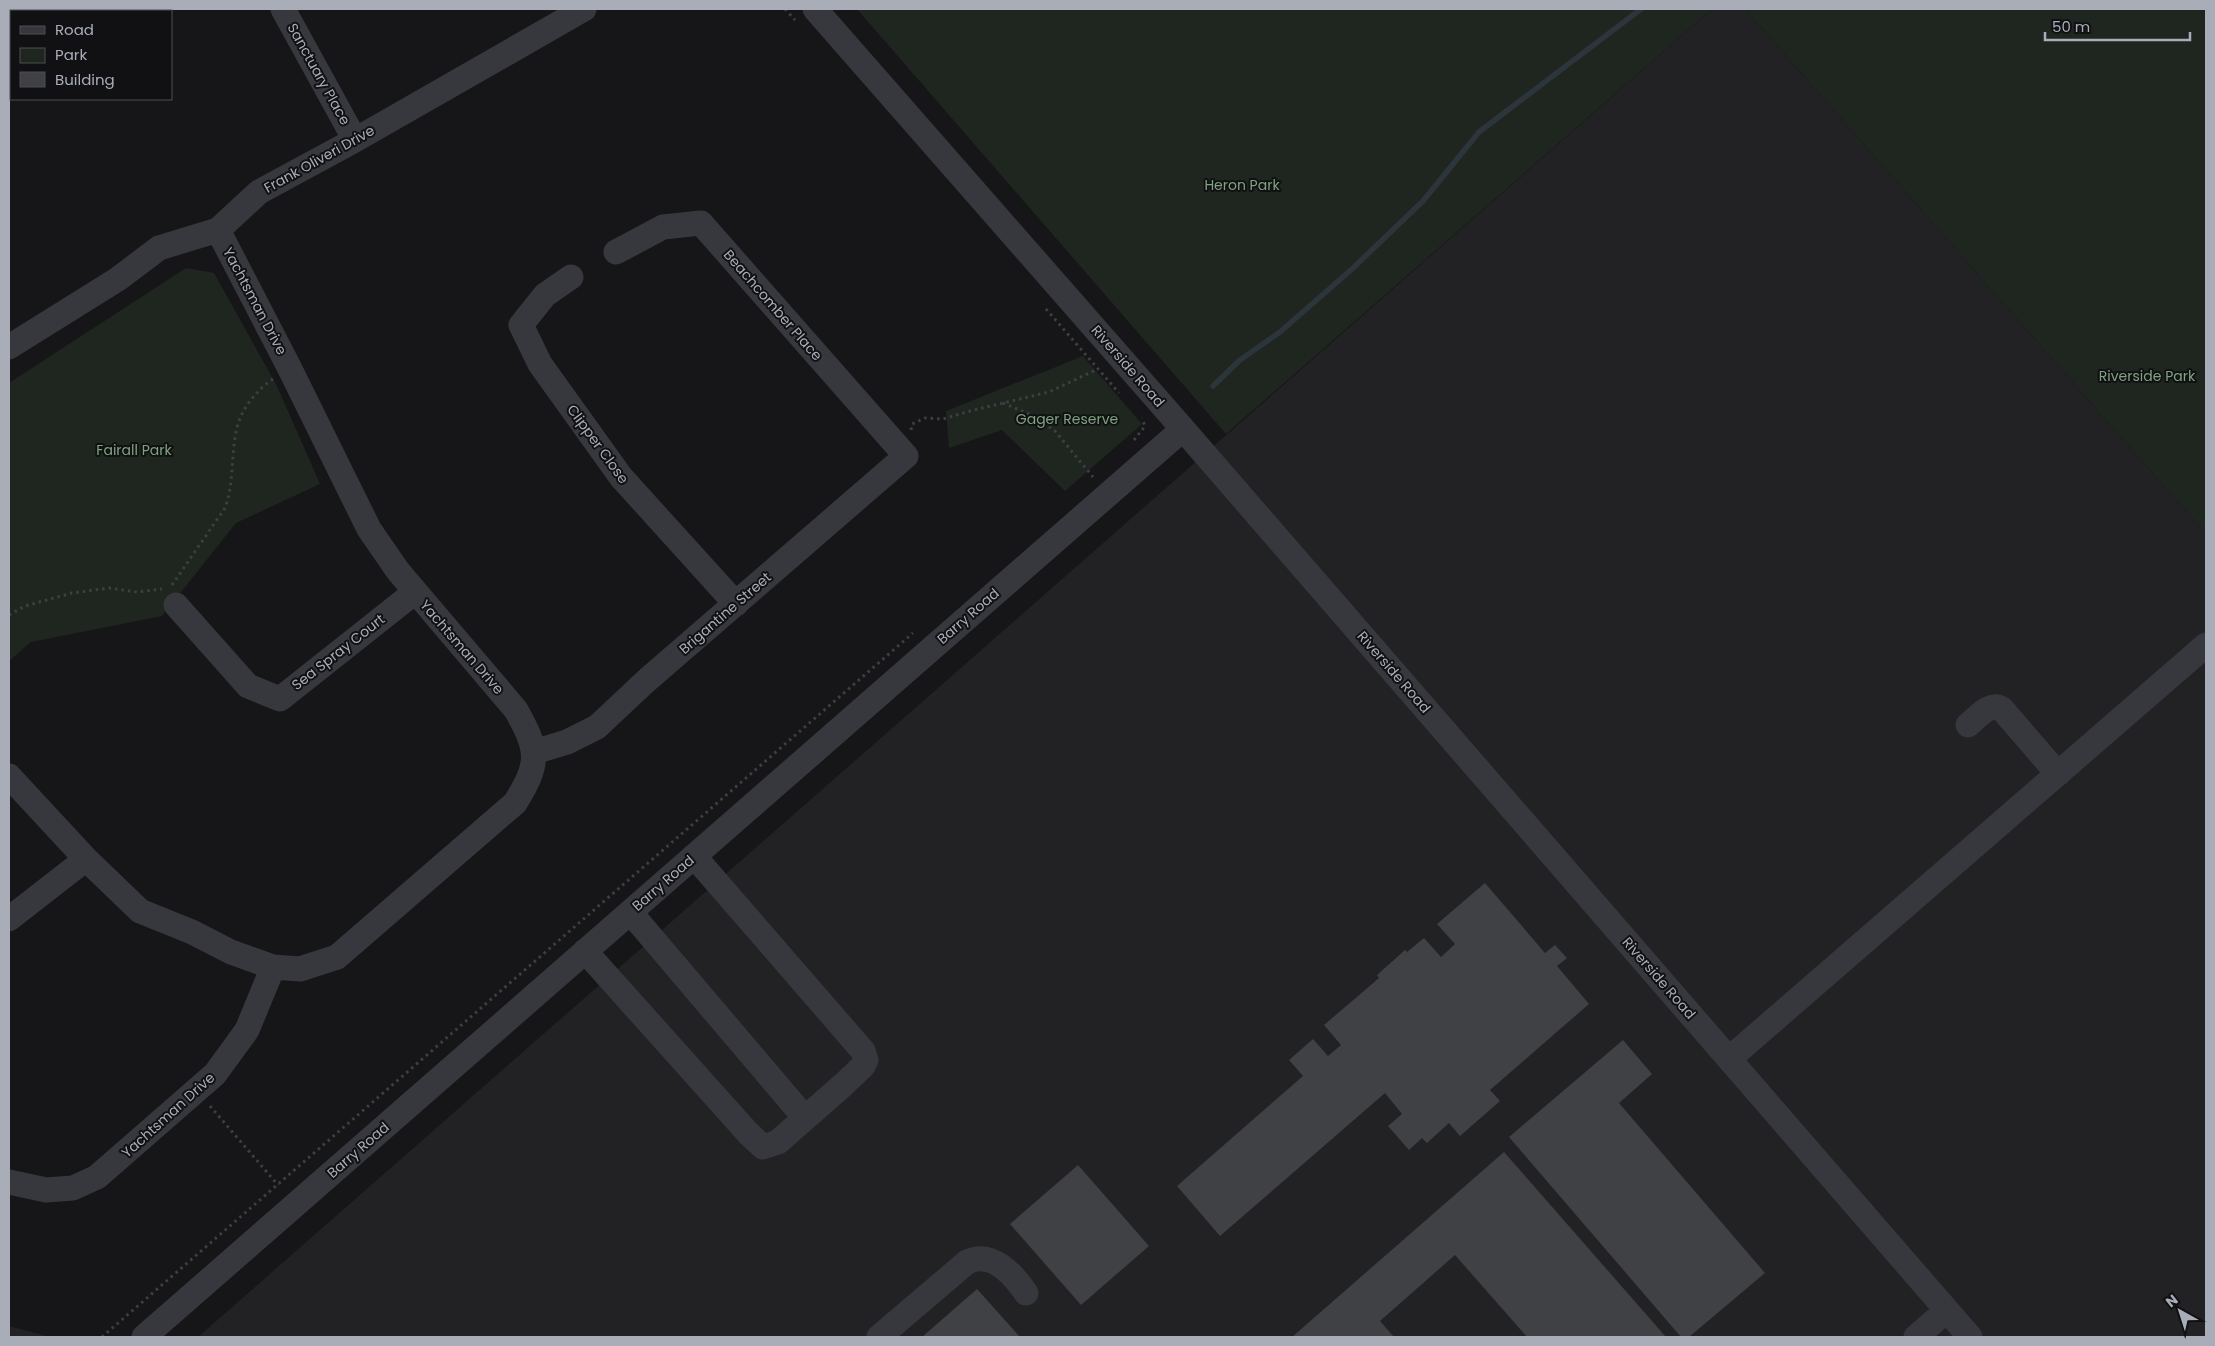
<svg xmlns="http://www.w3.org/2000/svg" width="2215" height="1346" viewBox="0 0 2215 1346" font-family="Poppins,sans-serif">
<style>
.built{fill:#222225}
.green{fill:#1e261f}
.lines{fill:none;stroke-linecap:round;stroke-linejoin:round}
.stream{stroke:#2c353c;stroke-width:5.5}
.building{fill:#404145}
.path{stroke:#3d3f44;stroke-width:3;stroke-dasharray:2.5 4;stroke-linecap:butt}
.minor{stroke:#37383d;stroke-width:25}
.labels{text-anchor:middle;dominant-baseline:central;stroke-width:4;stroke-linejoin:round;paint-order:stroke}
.street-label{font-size:14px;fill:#a8adb8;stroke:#111113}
.park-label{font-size:14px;fill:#7fa381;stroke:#111113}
</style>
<rect width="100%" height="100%" fill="#161618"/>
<!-- built -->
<path class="built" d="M 1712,9 L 1745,9 L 2206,534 L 2206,1337 L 198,1337 Z
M 9,1326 L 50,1337 L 9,1337 Z"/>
<!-- green -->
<path class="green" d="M 857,9 L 1712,9 L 1226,434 Z
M 1745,9 L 2206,9 L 2206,534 Z
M 186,268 L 214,273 L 277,386 L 320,484 L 236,523 L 162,616 L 31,642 L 9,661 L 9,383 Z
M 1083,356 L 1142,424 L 1065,491 L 1002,430 L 949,448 L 946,411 Z"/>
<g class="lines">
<!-- stream -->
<path class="stream" d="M 1213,386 L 1240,360 L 1280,332 L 1352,269 L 1423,201 L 1479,132 L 1641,9"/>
</g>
<!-- building -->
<path class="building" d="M 1485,883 L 1545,953 L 1555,945 L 1567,958 L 1557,966 L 1589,1004 L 1490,1090 L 1500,1101 L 1460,1136 L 1449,1123 L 1427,1143 L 1422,1138 L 1409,1150 L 1388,1126 L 1402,1114 L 1385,1093 L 1220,1236 L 1177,1186 L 1303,1076 L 1289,1060 L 1313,1039 L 1328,1056 L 1341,1045 L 1324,1025 L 1379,978 L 1377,975 L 1405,950 L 1407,952 L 1424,938 L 1441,957 L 1455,944 L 1437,924 Z
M 1623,1040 L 1652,1074 L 1619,1103 L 1765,1273 L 1689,1337 L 1681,1337 L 1509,1137 Z
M 1504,1152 L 1666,1337 L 1527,1337 L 1455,1255 L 1380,1321 L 1394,1337 L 1292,1337 Z
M 1078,1165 L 1149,1246 L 1081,1305 L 1010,1224 Z
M 977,1289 L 1020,1337 L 922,1337 Z"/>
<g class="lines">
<!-- path -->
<path class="path" d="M 785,9 L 795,20
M 1046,309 L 1119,393
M 1003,403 L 1034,416 L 1055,431 L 1093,477
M 911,430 L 912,424 L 925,418 L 943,419 L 970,411 L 1049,392 L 1098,369
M 1134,440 L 1145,426 L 1142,418
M 172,585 L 225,508 C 235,481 230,452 238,424 C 243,407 258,389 273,379
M 9,615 L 25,606 L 72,593 L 109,588 L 137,592 L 162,589
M 210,1106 L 278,1185
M 102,1337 L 913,633"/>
<!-- minor -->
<path class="minor" d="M 283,9 L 355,140
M 815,9 L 1183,429 L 1970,1337
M 72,11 L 76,9
M 571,277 L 545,295 L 521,325 L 540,364 L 621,477 L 736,604
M 9,347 L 118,279 L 159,248 L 218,230 L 259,192 L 355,140 L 584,9
M 176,605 L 248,686 L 280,699 L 415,592
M 1968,725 C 1978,717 1990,701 2002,709 L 2058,774
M 534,752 L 567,742 L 597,727 L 646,681 L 906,456 L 701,223 L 663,227 L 616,252
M 9,776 L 86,859 L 140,911 L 192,932 L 231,952 L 273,967 L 300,969 L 337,957 L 515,803 C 540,763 539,751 516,710 L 398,571 L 369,529 L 289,367 L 218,230
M 630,912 L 805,1118
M 9,919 L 86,859
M 585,951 L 748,1133 L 763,1147 L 778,1142 L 843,1085 L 863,1066 L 866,1060 L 863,1051 L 694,856
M 1729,1059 L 2206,645
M 9,1182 L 46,1190 L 73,1188 L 97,1177 L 215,1074 L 247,1030 L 273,967
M 144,1337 L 1183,429
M 879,1337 L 967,1262 C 991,1250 1013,1274 1026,1293
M 1916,1337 L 1946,1311"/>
</g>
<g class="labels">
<!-- street labels -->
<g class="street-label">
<text transform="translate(319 74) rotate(61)">Sanctuary Place</text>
<text transform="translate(319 159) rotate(-29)">Frank Oliveri Drive</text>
<text transform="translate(255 301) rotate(62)">Yachtsman Drive</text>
<text transform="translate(773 305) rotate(49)">Beachcomber Place</text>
<text transform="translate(1128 366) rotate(49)">Riverside Road</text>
<text transform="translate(598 444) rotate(54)">Clipper Close</text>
<text transform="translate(725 613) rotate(-41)">Brigantine Street</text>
<text transform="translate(968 616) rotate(-41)">Barry Road</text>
<text transform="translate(462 647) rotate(49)">Yachtsman Drive</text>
<text transform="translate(338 652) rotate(-38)">Sea Spray Court</text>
<text transform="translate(1394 672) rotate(49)">Riverside Road</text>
<text transform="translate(663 883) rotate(-41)">Barry Road</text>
<text transform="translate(1659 978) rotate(49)">Riverside Road</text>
<text transform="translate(168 1115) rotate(-42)">Yachtsman Drive</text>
<text transform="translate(358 1150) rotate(-41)">Barry Road</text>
</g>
<!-- park labels -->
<g class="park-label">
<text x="1242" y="185">Heron Park</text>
<text x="2147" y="376">Riverside Park</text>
<text x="1067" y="419">Gager Reserve</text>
<text x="134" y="450">Fairall Park</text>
</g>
</g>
<!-- border -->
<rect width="2215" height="1346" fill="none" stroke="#a8adb8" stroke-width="20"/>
<!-- legend -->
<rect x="10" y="10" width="162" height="90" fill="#111113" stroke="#4d4f55"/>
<rect x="20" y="26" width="25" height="8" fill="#37383d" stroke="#4d4f55"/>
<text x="55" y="35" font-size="15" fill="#a8adb8">Road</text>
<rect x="20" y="48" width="25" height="15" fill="#1e261f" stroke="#4d4f55"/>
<text x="55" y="60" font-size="15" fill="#a8adb8">Park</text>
<rect x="20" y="72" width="25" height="15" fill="#404145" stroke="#4d4f55"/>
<text x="55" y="85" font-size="15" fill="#a8adb8">Building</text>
<!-- north arrow -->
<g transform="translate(2180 1311) rotate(321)" stroke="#111113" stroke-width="4" paint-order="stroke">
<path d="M0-4L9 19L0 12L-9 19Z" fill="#a8adb8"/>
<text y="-8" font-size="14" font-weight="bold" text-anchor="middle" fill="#a8adb8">N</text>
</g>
<!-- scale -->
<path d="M2045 32v8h145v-8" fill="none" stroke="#a8adb8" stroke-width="2.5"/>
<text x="2052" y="32" font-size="15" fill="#a8adb8" stroke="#111113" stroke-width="4" paint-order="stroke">50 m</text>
</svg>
